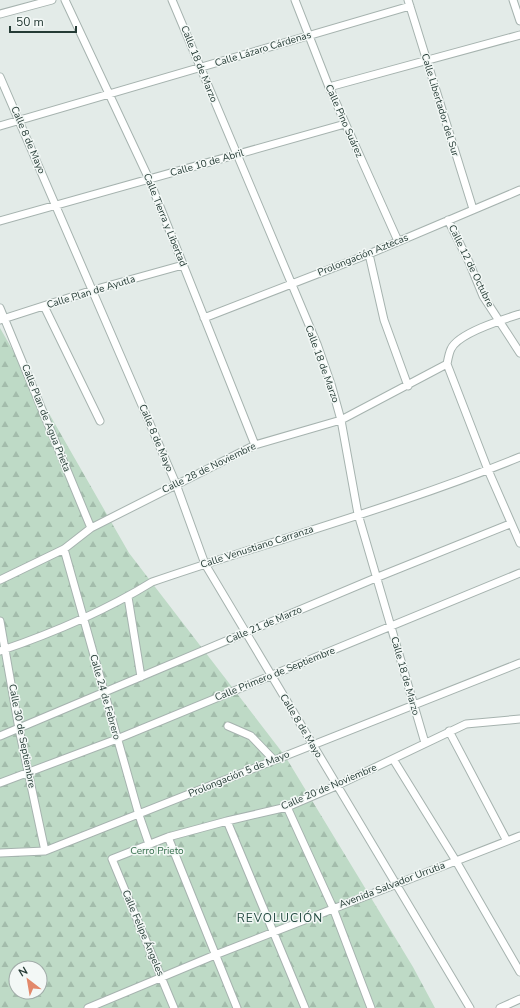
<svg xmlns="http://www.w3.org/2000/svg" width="520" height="1008" viewBox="0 0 520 1008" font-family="'Nunito Sans',sans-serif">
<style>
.forest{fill:url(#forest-firs);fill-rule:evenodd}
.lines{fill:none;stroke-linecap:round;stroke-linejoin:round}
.street-casing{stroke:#a6b3af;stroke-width:9}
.street{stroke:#fff;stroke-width:7}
.labels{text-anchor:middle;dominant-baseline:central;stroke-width:3;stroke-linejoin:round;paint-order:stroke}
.street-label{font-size:10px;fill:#253b35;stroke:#f3f8f6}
.park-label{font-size:10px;fill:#336d4a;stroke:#f3f8f6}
.quarter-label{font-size:12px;letter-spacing:1px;fill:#234a41;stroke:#f3f8f6}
</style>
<defs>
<pattern id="forest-firs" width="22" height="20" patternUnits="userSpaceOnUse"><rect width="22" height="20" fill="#bedac6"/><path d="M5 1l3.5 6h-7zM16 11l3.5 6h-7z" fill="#a3bcab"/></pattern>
</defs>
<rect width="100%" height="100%" fill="#e3ebe8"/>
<!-- forest -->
<path class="forest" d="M 0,328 L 129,553 L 285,756 L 413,967 L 435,1008 L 0,1008 ZM 16,968 L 40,968 L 40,992 L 16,992 Z"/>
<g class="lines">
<defs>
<path id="street" d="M 65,0 L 149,179 L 255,445
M 172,0 L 317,344 L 331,384 L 341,420 L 358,514 L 425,743
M 295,0 L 329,87 L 398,241
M 408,0 L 473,209
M 513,0 L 520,21
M 0,14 L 52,0
M 0,77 L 176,484 L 205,564 L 470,1008
M 329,87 L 520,35
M 0,126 L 410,6
M 448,220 L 469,262 L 483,296 L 520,353
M 0,221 L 345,124
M 369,254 L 384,320 L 408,386
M 44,306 L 100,421
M 0,308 L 91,528
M 204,318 L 369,254 L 520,190
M 0,320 L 93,290 L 183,265
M 447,364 L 488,470 L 520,543
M 64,549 L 139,815 L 149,844
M 0,580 L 64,549 L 91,528 L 255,445 L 341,420 L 447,364 C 448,359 449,353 451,349 C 458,333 504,319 520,314
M 128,597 L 141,677
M 0,621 L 19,729 L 45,851
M 0,651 C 53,633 105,611 152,582 C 274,540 400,506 520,457
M 228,726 L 251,736 L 274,760
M 449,731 L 507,841
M 0,736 L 378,577 L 510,524
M 393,759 L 456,861 L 520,972
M 0,783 L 117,739 L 520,573
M 287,807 L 333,908 L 371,1008
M 227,821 L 305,1008
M 168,837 L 237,1008
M 0,853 L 45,851 L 520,663
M 88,1008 L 215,955 L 520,836
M 174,1008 L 112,859 L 168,837 L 227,821 L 287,807 L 336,786 L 466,724 L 520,719
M 500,1008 L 520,999"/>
</defs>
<!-- street casing -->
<use href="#street" class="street-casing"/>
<!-- street -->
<use href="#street" class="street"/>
</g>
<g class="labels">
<!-- street labels -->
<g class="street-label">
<text transform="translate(263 49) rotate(-17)">Calle Lázaro Cárdenas</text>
<text transform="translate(199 64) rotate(68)">Calle 18 de Marzo</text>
<text transform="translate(440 105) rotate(73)">Calle Libertador del Sur</text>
<text transform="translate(344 121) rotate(66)">Calle Pino Suárez</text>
<text transform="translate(28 140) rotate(67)">Calle 8 de Mayo</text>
<text transform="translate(207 163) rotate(-16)">Calle 10 de Abril</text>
<text transform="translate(165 220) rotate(68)">Calle Tierra y Libertad</text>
<text transform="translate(363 255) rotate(-22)">Prolongación Aztecas</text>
<text transform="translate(471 266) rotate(64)">Calle 12 de Octubre</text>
<text transform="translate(91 292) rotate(-17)">Calle Plan de Ayutla</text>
<text transform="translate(322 364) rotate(70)">Calle 18 de Marzo</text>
<text transform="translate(46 418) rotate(68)">Calle Plan de Agua Prieta</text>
<text transform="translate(156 438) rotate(67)">Calle 8 de Mayo</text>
<text transform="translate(209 468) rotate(-26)">Calle 28 de Noviembre</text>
<text transform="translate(257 547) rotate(-18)">Calle Venustiano Carranza</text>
<text transform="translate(264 625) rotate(-23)">Calle 21 de Marzo</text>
<text transform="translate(275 674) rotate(-22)">Calle Primero de Septiembre</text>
<text transform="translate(405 676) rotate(74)">Calle 18 de Marzo</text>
<text transform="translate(105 697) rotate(74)">Calle 24 de Febrero</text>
<text transform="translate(301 726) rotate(59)">Calle 8 de Mayo</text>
<text transform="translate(22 736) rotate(79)">Calle 30 de Septiembre</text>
<text transform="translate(239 774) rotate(-22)">Prolongación 5 de Mayo</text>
<text transform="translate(329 787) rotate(-23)">Calle 20 de Noviembre</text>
<text transform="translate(392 885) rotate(-21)">Avenida Salvador Urrutia</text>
<text transform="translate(143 933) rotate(67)">Calle Felipe Ángeles</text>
</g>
<!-- park labels -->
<g class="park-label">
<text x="157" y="851">Cerro Prieto</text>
</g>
<!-- quarter labels -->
<g class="quarter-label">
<text x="280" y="918">REVOLUCIÓN</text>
</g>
</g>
<!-- north arrow -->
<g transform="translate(28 980) rotate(329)"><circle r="19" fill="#f3f8f6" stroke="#a1aca9"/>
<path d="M0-3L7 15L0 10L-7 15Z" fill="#e2886a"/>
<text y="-6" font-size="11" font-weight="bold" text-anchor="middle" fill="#253b35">N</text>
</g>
<!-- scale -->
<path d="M10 26v6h66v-6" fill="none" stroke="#253b35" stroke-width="2"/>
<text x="16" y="26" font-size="12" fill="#253b35" stroke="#f3f8f6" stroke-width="3" paint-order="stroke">50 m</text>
</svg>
